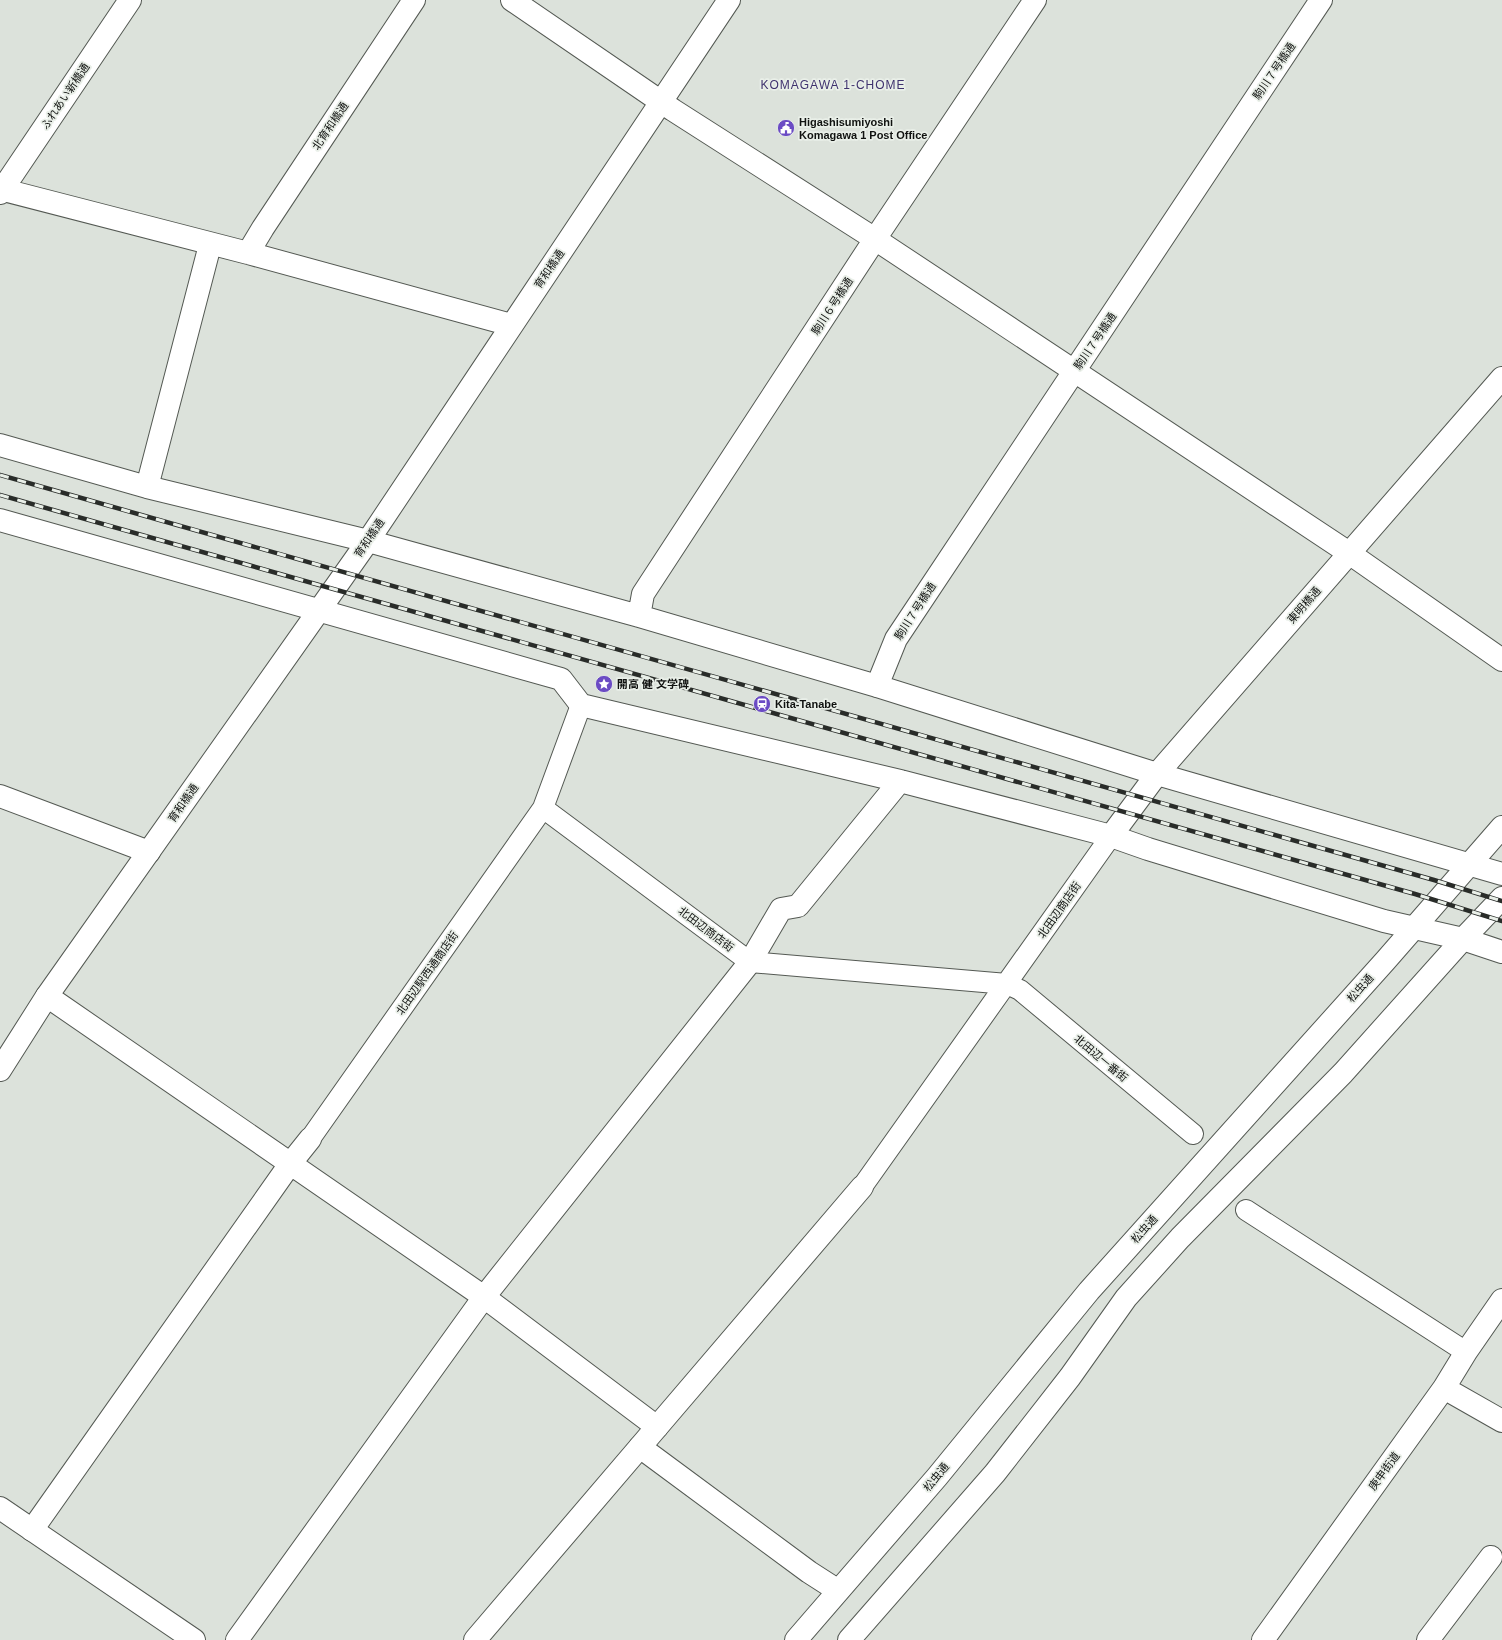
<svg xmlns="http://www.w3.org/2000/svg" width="1502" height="1640" viewBox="0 0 1502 1640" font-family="Helvetica,'Noto Sans JP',sans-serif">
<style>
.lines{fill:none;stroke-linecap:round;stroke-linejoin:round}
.pedestrian-casing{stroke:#545953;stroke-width:22}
.minor-casing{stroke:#545953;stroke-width:24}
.tertiary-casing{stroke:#545953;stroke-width:24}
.pedestrian{stroke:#fff;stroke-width:20}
.minor{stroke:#fff;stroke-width:22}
.tertiary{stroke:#fff;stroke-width:22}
.rail-casing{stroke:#292c29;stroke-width:4.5}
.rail{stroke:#e9efe8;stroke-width:3;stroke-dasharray:9;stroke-linecap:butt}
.labels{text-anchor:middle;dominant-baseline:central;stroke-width:3.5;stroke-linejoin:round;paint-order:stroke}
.street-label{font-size:11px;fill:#101210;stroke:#e9efe8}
.poi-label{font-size:11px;font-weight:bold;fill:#101210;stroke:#e9efe8;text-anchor:start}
.neighbourhood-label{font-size:12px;letter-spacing:1px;fill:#3f326e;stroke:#e9efe8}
</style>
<rect width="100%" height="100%" fill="#dce2db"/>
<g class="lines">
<defs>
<path id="pedestrian" d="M 543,808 L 750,962 L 1007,984 L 1020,990 L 1193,1134
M 310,1139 L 543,808 L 581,705
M 862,1187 L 1111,836
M 1246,1210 L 1466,1352"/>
<path id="minor" d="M 512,0 L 673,110 L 875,239 L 1349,553 L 1502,660
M 0,189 L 248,253 L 511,325
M 0,193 L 130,0
M 248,253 L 263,228 L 414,0
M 0,445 L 147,487 L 368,541 L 639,616 L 877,686 L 1157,774 L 1502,874
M 147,487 L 210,245
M 0,520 L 561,679 L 581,705 L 900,781 L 1111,836 L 1148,849 L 1384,921 L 1463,939 L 1502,952
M 639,616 L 643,594 L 875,239 L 1035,0
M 877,686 L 896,639 L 1321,0
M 0,796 L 149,852
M 47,996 L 484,1297 L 657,1427 L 862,1187
M 1444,1388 L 1502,1421
M 640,1447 L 809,1572 L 837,1590
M 32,1530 L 290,1164 L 310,1139
M 237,1640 L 484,1297 L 750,962 L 781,909 L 798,906 L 900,781
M 1263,1640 L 1444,1388 L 1466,1352 L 1502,1300
M 1428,1640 L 1491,1557"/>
<path id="tertiary" d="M 1111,836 L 1157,774 L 1502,378
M 0,1070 L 47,996 L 368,541 L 729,0
M 0,1508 L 194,1640
M 475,1640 L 657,1427
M 796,1640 L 937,1477 L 1089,1291 L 1386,960 L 1502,827
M 849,1640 L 995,1473 L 1070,1377 L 1126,1298 L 1180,1238 L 1343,1073 L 1463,939 L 1502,898"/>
</defs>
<!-- pedestrian casing -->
<use href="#pedestrian" class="pedestrian-casing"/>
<!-- minor casing -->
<use href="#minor" class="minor-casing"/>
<!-- tertiary casing -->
<use href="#tertiary" class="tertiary-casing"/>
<!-- pedestrian -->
<use href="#pedestrian" class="pedestrian"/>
<!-- minor -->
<use href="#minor" class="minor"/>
<!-- tertiary -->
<use href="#tertiary" class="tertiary"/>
<defs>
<path id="rail" d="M 0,475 L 1434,880 L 1502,901
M 0,495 L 1415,894 L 1502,921"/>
</defs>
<!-- rail casing -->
<use href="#rail" class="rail-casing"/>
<!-- rail -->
<use href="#rail" class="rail"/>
</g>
<!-- icons -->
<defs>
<symbol id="civic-disc" viewBox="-11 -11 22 22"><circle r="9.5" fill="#6b4bc4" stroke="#e9efe8"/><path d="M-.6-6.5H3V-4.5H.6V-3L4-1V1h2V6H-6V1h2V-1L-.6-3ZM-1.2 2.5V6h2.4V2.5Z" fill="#fff"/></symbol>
<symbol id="sight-disc" viewBox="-11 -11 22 22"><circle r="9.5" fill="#6b4bc4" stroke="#e9efe8"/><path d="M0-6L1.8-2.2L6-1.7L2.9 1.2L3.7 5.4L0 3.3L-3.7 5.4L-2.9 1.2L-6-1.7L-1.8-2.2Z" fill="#fff"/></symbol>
<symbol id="station-disc" viewBox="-11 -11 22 22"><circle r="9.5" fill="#6b4bc4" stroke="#e9efe8"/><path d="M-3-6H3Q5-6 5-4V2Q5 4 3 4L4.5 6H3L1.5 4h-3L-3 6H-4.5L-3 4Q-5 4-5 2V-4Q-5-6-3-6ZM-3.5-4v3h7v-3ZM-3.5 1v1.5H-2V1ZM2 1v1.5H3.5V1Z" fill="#fff"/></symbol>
</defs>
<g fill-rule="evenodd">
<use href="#civic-disc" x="776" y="118" width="20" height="20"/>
<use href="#sight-disc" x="594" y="674" width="20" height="20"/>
<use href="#station-disc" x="752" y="694" width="20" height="20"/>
</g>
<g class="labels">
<!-- street labels -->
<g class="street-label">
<text transform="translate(1274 71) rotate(-56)">駒川７号橋通</text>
<text transform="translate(65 96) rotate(-56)">ふれあい新橋通</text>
<text transform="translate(330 126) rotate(-56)">北育和橋通</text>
<text transform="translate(549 269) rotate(-56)">育和橋通</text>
<text transform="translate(832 306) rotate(-57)">駒川６号橋通</text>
<text transform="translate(1095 341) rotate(-56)">駒川７号橋通</text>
<text transform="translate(369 538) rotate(-56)">育和橋通</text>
<text transform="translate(1304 605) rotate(-49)">東明橋通</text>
<text transform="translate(915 611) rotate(-57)">駒川７号橋通</text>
<text transform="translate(183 803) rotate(-55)">育和橋通</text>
<text transform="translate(1059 910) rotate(-55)">北田辺商店街</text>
<text transform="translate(706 929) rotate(37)">北田辺商店街</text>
<text transform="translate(427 973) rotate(-55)">北田辺駅西通商店街</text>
<text transform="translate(1360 988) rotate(-48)">松虫通</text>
<text transform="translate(1101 1058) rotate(40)">北田辺一番街</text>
<text transform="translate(1144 1229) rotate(-48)">松虫通</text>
<text transform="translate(1384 1471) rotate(-54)">庚申街道</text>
<text transform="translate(936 1477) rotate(-50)">松虫通</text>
</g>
<!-- poi labels -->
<g class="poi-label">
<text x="799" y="122">Higashisumiyoshi<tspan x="799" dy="13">Komagawa 1 Post Office</tspan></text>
<text x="617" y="684">開高 健 文学碑</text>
<text x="775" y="704">Kita-Tanabe</text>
</g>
<!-- neighbourhood labels -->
<g class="neighbourhood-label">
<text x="833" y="85">KOMAGAWA 1-CHOME</text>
</g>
</g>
</svg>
